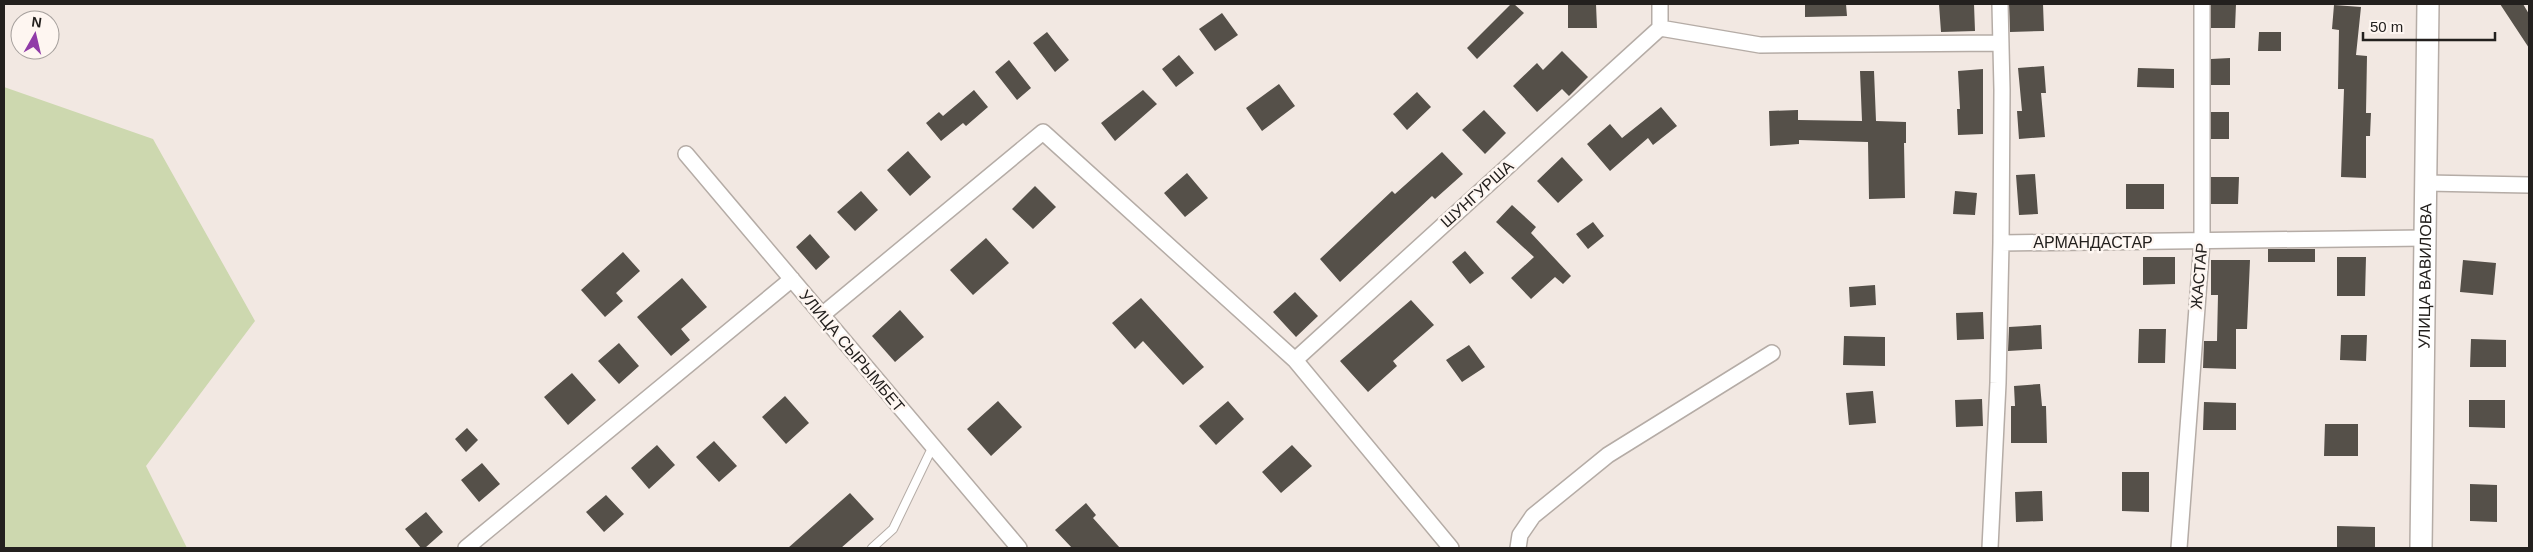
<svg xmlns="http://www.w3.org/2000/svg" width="2533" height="552" viewBox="0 0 2533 552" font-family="Arial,sans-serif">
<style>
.green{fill:#cdd8af}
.building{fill:#555049}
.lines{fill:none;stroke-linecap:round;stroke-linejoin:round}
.lane-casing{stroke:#b5aca6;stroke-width:10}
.street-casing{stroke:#b5aca6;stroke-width:18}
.secondary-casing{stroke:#b5aca6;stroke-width:24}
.lane{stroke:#fff;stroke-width:8}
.street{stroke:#fff;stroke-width:15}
.secondary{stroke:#fff;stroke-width:21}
.labels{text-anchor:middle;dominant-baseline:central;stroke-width:5;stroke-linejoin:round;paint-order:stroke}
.street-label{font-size:16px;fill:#23201e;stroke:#fef6f1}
</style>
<rect width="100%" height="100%" fill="#f2e8e2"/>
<!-- green -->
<path class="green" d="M 4,87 L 153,139 L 255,321 L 146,466 L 187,548 L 4,548 Z"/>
<!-- building -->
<path class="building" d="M 1511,4 L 1514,4 L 1524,13 L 1477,59 L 1467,48 Z
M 1568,4 L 1596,4 L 1597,28 L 1568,28 Z
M 1805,4 L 1846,4 L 1847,16 L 1805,17 Z
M 1939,4 L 1974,4 L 1975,31 L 1941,32 Z
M 2009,4 L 2043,4 L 2044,31 L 2010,32 Z
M 2211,4 L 2236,4 L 2235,28 L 2211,28 Z
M 2500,4 L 2523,4 L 2529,14 L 2529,48 Z
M 2334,5 L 2361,7 L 2356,55 L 2367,56 L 2366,113 L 2371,113 L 2370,136 L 2366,136 L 2366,178 L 2341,177 L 2344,89 L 2338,89 L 2339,30 L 2332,29 Z
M 1222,13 L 1238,35 L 1215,51 L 1199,29 Z
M 1047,32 L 1069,60 L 1055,72 L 1033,43 Z
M 2259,32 L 2281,32 L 2281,51 L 2258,51 Z
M 1562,51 L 1588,77 L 1569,96 L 1562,89 L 1537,112 L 1513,86 L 1537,63 L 1543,70 Z
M 1179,55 L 1194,73 L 1176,87 L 1162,69 Z
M 2230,58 L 2230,85 L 2211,85 L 2211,59 Z
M 1009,60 L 1031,88 L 1017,100 L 995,72 Z
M 2044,66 L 2046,93 L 2041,93 L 2045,137 L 2019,139 L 2017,111 L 2022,111 L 2018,68 Z
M 2138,68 L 2174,69 L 2174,88 L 2137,87 Z
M 1983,69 L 1983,134 L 1958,135 L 1957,109 L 1960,109 L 1958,71 Z
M 1860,71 L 1874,71 L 1876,121 L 1906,122 L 1906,143 L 1904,143 L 1905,198 L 1869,199 L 1868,142 L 1799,140 L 1799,144 L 1770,146 L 1769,111 L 1798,110 L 1798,120 L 1862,121 Z
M 1279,84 L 1295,106 L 1262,131 L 1246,108 Z
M 974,90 L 988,107 L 966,126 L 963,123 L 941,141 L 926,123 L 939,112 L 943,116 Z
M 1143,90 L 1157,104 L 1115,141 L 1101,123 Z
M 1417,92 L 1431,107 L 1407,130 L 1393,114 Z
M 1661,107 L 1677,126 L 1653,145 L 1648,138 L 1610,171 L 1587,144 L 1610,124 L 1622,138 Z
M 1484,110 L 1506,133 L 1485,154 L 1462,130 Z
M 2211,112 L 2229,112 L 2229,139 L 2211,139 Z
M 908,151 L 931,177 L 910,196 L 887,170 Z
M 1442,152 L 1463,174 L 1435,199 L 1432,196 L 1340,282 L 1320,259 L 1392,191 L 1395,194 Z
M 1562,157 L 1583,180 L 1558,203 L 1537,181 Z
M 1187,173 L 1208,198 L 1185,217 L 1164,193 Z
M 2035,174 L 2038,214 L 2019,215 L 2016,175 Z
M 2211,177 L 2239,177 L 2238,204 L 2211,204 Z
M 2126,184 L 2164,184 L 2164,209 L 2126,209 Z
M 1035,186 L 1056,207 L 1033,229 L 1012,209 Z
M 861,191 L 878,210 L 855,231 L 837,212 Z
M 1955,191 L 1977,193 L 1975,215 L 1953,214 Z
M 1512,205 L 1536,227 L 1531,233 L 1571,276 L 1563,284 L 1555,277 L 1531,299 L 1511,278 L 1534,257 L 1496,222 Z
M 1593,222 L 1604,236 L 1588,249 L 1576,234 Z
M 810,234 L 830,257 L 816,270 L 796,247 Z
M 986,238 L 1009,263 L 973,295 L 950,270 Z
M 2268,249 L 2315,249 L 2315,262 L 2268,262 Z
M 1465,251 L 1484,273 L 1470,284 L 1452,262 Z
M 623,252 L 640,271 L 616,293 L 623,301 L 605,317 L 581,290 Z
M 2143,257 L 2175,257 L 2175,284 L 2143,285 Z
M 2337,257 L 2366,257 L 2365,296 L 2337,296 Z
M 2211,260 L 2250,260 L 2247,329 L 2236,329 L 2236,369 L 2203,368 L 2204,341 L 2217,341 L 2218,295 L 2211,295 Z
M 2463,260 L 2496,263 L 2493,295 L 2460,292 Z
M 682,278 L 707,307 L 681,329 L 690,340 L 671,356 L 637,317 Z
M 1875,285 L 1876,305 L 1850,307 L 1849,287 Z
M 1295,292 L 1318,316 L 1296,337 L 1273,312 Z
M 1141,298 L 1204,367 L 1183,385 L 1143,341 L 1135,349 L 1112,323 Z
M 1411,300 L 1434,325 L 1393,361 L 1397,366 L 1368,392 L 1340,361 Z
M 900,310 L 924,337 L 895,362 L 872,336 Z
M 1983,312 L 1984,339 L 1957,340 L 1956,313 Z
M 2041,325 L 2042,349 L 2008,351 L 2009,327 Z
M 2139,329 L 2166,329 L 2165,363 L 2138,363 Z
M 2341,335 L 2367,335 L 2366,361 L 2340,360 Z
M 1844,336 L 1885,337 L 1885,366 L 1843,365 Z
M 2471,339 L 2506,340 L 2506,367 L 2470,367 Z
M 619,343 L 639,366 L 619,384 L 598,361 Z
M 1469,345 L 1485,367 L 1462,382 L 1446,360 Z
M 572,373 L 596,400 L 568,425 L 544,397 Z
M 2040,384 L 2042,406 L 2046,406 L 2047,443 L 2011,443 L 2011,406 L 2015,406 L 2014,386 Z
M 1873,391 L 1876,423 L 1849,425 L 1846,393 Z
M 785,396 L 809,423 L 786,444 L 762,417 Z
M 1982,399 L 1983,426 L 1956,427 L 1955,400 Z
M 2469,400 L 2505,400 L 2505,428 L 2469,427 Z
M 998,401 L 1022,427 L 991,456 L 967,429 Z
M 1228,401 L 1244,419 L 1216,445 L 1199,426 Z
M 2204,402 L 2236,403 L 2236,430 L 2203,430 Z
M 2325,424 L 2358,424 L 2358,456 L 2324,456 Z
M 467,428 L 478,440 L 466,452 L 455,439 Z
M 714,441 L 737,466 L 719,482 L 696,457 Z
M 657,445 L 675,465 L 649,489 L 631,468 Z
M 1292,445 L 1312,466 L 1281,493 L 1262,472 Z
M 482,463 L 500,484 L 479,502 L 461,480 Z
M 2122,472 L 2149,472 L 2149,512 L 2122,511 Z
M 2470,484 L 2497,485 L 2497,522 L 2470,521 Z
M 2042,491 L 2043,521 L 2016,522 L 2015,492 Z
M 850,493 L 874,519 L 841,548 L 788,548 Z
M 606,495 L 624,514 L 604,532 L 586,512 Z
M 1086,503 L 1096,515 L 1093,518 L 1120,548 L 1072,548 L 1055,530 Z
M 426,512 L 443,532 L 425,548 L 421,548 L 405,529 Z
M 2337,526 L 2375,527 L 2375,548 L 2337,548 Z"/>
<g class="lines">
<defs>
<path id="lane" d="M 872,548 L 893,529 L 933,446"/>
<path id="street" d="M 2000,4 L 2002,90 L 2001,243 L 2425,238
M 1660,28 L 1760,45 L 2001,43
M 1660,28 L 1660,4
M 686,154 L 1019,548
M 2426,183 L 2529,185
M 822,315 L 1043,132 L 1295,360 L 1451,548
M 1295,360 L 1660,28
M 466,548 L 792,279
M 1518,548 L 1520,535 L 1533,516 L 1608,455 L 1772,353
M 1990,548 L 1998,383 L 2001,243
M 2179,548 L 2202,241 L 2202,4"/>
<g id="secondary">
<path id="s1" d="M 2421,548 L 2428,4"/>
</g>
</defs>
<!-- lane casing -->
<use href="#lane" class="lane-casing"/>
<!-- street casing -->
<use href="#street" class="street-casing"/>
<!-- secondary casing -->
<use href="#secondary" class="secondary-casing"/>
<!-- lane -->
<use href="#lane" class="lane"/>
<!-- street -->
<use href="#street" class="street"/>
<!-- secondary -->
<use href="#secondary" class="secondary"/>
</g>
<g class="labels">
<!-- street labels -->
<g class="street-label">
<text transform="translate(1477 194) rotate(-42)">ШУНГУРША</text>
<text x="2093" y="242">АРМАНДАСТАР</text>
<text transform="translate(2199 276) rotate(-85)">ЖАСТАР</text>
<text stroke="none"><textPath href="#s1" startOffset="272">УЛИЦА ВАВИЛОВА</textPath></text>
<text transform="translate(852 351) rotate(50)">УЛИЦА СЫРЫМБЕТ</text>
</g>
</g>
<!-- border -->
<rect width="2533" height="552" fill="none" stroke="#23201e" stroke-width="10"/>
<!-- north arrow -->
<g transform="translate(35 35) rotate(8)"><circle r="24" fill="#fef6f1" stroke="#a6a09d"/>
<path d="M0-4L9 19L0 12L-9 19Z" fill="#903ba8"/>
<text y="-8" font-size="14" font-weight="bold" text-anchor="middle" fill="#23201e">N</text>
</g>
<!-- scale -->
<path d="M2363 32v8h132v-8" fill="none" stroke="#23201e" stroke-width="2.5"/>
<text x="2370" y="32" font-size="15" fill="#23201e" stroke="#fef6f1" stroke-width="4" paint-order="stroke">50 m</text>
</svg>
